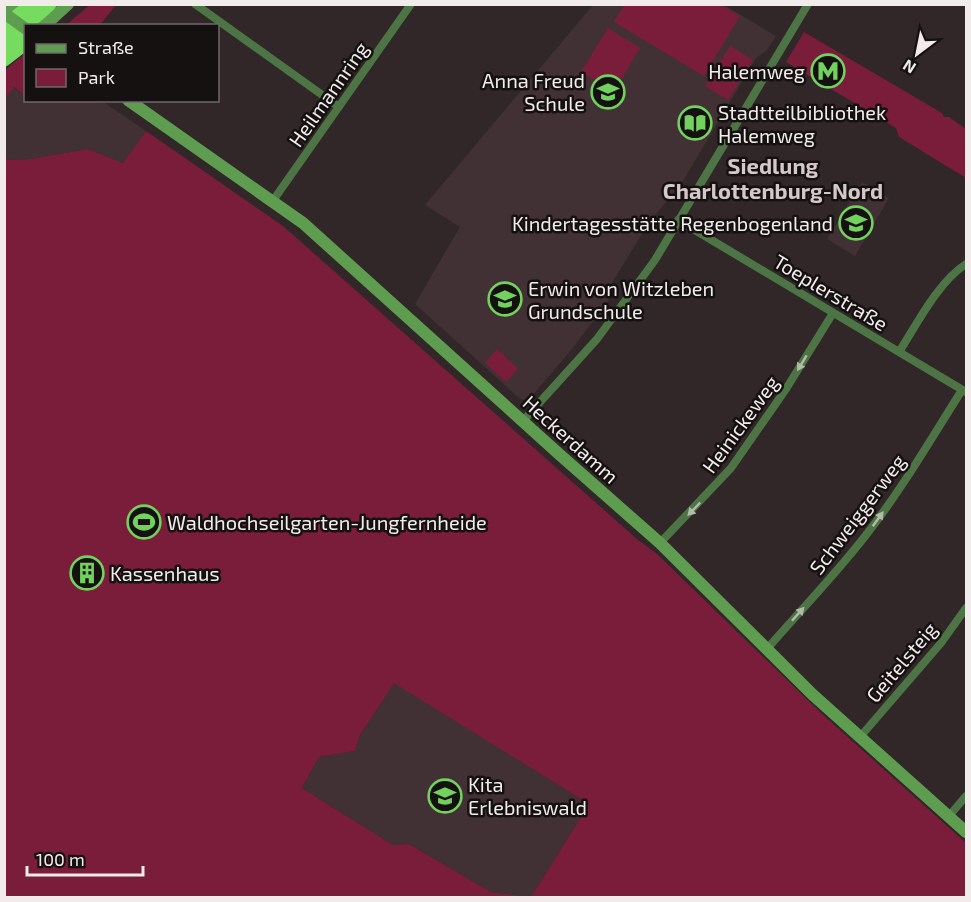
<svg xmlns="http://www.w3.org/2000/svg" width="971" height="902" viewBox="0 0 971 902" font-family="'Exo 2',sans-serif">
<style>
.built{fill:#423134}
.green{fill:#791d3a;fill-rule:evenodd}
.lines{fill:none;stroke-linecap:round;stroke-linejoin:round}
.street{stroke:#4d7444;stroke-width:8}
.secondary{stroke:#5e9d50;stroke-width:12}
.highway{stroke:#76db5f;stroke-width:15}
.secondary-bridge{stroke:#5e9d50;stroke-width:12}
.oneway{fill:#b0bba9}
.labels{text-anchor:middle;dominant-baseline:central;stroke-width:5;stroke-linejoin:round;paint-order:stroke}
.poi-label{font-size:20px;fill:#f2ebec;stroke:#151111;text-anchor:start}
.street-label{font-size:20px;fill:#f2ebec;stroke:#151111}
.quarter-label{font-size:22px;font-weight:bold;fill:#d5c8ca;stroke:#151111}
</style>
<rect width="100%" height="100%" fill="#312628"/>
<!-- built -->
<path class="built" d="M 593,5 L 724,5 L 776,36 L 767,50 L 756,58 L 680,186 L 650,221 L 610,286 L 609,300 L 572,349 L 531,397 L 523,400 L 518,397 L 415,304 L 460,227 L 425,205 Z
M 13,87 L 25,96 L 26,100 L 32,102 L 102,101 L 146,131 L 123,163 L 88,149 L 30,159 L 5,160 L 4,98 Z
M 862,182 L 889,198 L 855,256 L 827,239 Z
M 394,682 L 589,804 L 531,897 L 491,892 L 409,844 L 393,845 L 302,788 L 319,757 L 355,751 L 360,735 Z"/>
<!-- green -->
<path class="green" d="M 91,4 L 116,5 L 100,25 L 66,25 Z
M 625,4 L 721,5 L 740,16 L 704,76 L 614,22 Z
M 608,28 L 640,48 L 614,92 L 581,72 Z
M 804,32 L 942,113 L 944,117 L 949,117 L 966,129 L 966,178 L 899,137 L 896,128 L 786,62 Z
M 730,46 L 753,60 L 728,100 L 705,86 Z
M 25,53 L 25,96 L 14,87 L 5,98 L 5,70 Z
M 146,131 L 283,226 L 638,540 L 656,553 L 820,712 L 966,843 L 966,897 L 5,897 L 5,160 L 30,159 L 88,149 L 123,163 ZM 394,683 L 589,804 L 531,897 L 491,892 L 409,844 L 393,845 L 302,788 L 319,757 L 355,751 L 360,735 Z
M 497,349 L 518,369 L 506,382 L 485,363 Z"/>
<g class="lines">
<!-- street -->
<path class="street" d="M 195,4 L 339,107
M 272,202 L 411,4
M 678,220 L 966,392
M 899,352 C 917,324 938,282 966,264
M 522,422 L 597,339 L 655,260 L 808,4
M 660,543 L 731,468 L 786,389 L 833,313
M 767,649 C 800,611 835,575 866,535 C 902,489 931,439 962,390
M 860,737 L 941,643 L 966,608
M 949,816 L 966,796"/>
<!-- secondary -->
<path class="secondary" d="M 4,11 L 12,4
M 44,26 L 68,4
M 128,100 L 303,223 L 559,454 L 660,543 L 812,694 L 966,832"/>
<!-- highway -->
<path class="highway" d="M 4,28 L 32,4
M 4,44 L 49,4
M 4,59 L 26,42"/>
<!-- secondary-bridge -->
<path class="secondary-bridge" d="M 8,16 L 26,29"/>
</g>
<!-- one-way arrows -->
<defs><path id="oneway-solid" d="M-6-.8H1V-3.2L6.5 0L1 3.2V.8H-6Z" transform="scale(1.5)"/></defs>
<g class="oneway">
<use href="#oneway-solid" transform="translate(802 363) rotate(121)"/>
<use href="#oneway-solid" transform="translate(694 509) rotate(134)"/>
<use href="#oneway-solid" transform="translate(878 519) rotate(-54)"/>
<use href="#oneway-solid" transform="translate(798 614) rotate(-48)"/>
</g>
<!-- icons -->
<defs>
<symbol id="metro-ring" viewBox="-11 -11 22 22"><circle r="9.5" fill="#151111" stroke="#73d25d" stroke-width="1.5"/><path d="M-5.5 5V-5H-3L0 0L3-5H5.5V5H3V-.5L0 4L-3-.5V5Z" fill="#73d25d"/></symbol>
<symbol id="school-ring" viewBox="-11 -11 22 22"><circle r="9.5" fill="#151111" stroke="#73d25d" stroke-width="1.5"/><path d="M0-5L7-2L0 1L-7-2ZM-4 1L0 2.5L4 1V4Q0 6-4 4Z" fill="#73d25d"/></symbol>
<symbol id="library-ring" viewBox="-11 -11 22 22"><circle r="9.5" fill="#151111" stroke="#73d25d" stroke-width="1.5"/><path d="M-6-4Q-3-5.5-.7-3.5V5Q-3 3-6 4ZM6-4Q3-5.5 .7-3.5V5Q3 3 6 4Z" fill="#73d25d"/></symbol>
<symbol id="stadium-ring" viewBox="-11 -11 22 22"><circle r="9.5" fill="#151111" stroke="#73d25d" stroke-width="1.5"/><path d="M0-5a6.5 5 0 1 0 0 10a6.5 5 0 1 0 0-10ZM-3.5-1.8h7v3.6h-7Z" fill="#73d25d"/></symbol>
<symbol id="building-ring" viewBox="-11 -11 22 22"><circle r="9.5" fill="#151111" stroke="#73d25d" stroke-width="1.5"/><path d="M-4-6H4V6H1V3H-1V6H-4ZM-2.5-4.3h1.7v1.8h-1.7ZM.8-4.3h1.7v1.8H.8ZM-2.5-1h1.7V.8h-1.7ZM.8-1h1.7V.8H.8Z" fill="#73d25d"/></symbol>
</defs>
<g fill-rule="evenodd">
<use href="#metro-ring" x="809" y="52" width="38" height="38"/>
<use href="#school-ring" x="589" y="73" width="38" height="38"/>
<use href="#library-ring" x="676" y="104" width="38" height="38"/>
<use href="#school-ring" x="837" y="204" width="38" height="38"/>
<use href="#school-ring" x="486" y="280" width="38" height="38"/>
<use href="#stadium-ring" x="125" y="503" width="38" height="38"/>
<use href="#building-ring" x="68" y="554" width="38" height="38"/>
<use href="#school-ring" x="426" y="777" width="38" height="38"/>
</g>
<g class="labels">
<!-- poi labels -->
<g class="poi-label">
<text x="805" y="71" text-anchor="end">Halemweg</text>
<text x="585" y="80" text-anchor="end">Anna Freud<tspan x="585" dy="23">Schule</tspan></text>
<text x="718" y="112">Stadtteilbibliothek<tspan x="718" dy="23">Halemweg</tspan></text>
<text x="833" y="223" text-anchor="end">Kindertagesstätte Regenbogenland</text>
<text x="528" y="288">Erwin von Witzleben<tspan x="528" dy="23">Grundschule</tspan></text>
<text x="167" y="522">Waldhochseilgarten-Jungfernheide</text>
<text x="110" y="573">Kassenhaus</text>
<text x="468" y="784">Kita<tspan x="468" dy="23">Erlebniswald</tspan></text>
</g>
<!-- street labels -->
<g class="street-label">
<text transform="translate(328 94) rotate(-55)">Heilmannring</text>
<text transform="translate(831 292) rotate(31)">Toeplerstraße</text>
<text transform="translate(740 424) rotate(-54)">Heinickeweg</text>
<text transform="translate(571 439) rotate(42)">Heckerdamm</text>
<text transform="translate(857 514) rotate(-53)">Schweiggerweg</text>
<text transform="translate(901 662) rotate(-50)">Geitelsteig</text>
</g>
<!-- quarter labels -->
<g class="quarter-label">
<text x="773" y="165">Siedlung<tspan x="773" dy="25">Charlottenburg-Nord</tspan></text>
</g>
</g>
<!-- border -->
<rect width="971" height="902" fill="none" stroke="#f2ebec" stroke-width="12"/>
<!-- legend -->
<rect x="24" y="24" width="195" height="78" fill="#151111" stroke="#6d6869" stroke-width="1.5"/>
<rect x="36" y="44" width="30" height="9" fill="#5e9d50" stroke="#6d6869" stroke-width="1.5"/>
<text x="78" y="54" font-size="18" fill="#f2ebec">Straße</text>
<rect x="36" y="69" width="30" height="18" fill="#791d3a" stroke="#6d6869" stroke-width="1.5"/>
<text x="78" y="84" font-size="18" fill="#f2ebec">Park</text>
<!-- north arrow -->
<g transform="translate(917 54) rotate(212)" stroke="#151111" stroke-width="4.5" paint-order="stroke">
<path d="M0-4.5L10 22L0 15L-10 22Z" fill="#f2ebec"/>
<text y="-9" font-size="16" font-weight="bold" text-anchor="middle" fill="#f2ebec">N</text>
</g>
<!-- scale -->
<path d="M27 866v9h116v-9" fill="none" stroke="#f2ebec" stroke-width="3"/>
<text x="36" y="866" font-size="18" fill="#f2ebec" stroke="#151111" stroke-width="4.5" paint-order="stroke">100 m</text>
</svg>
